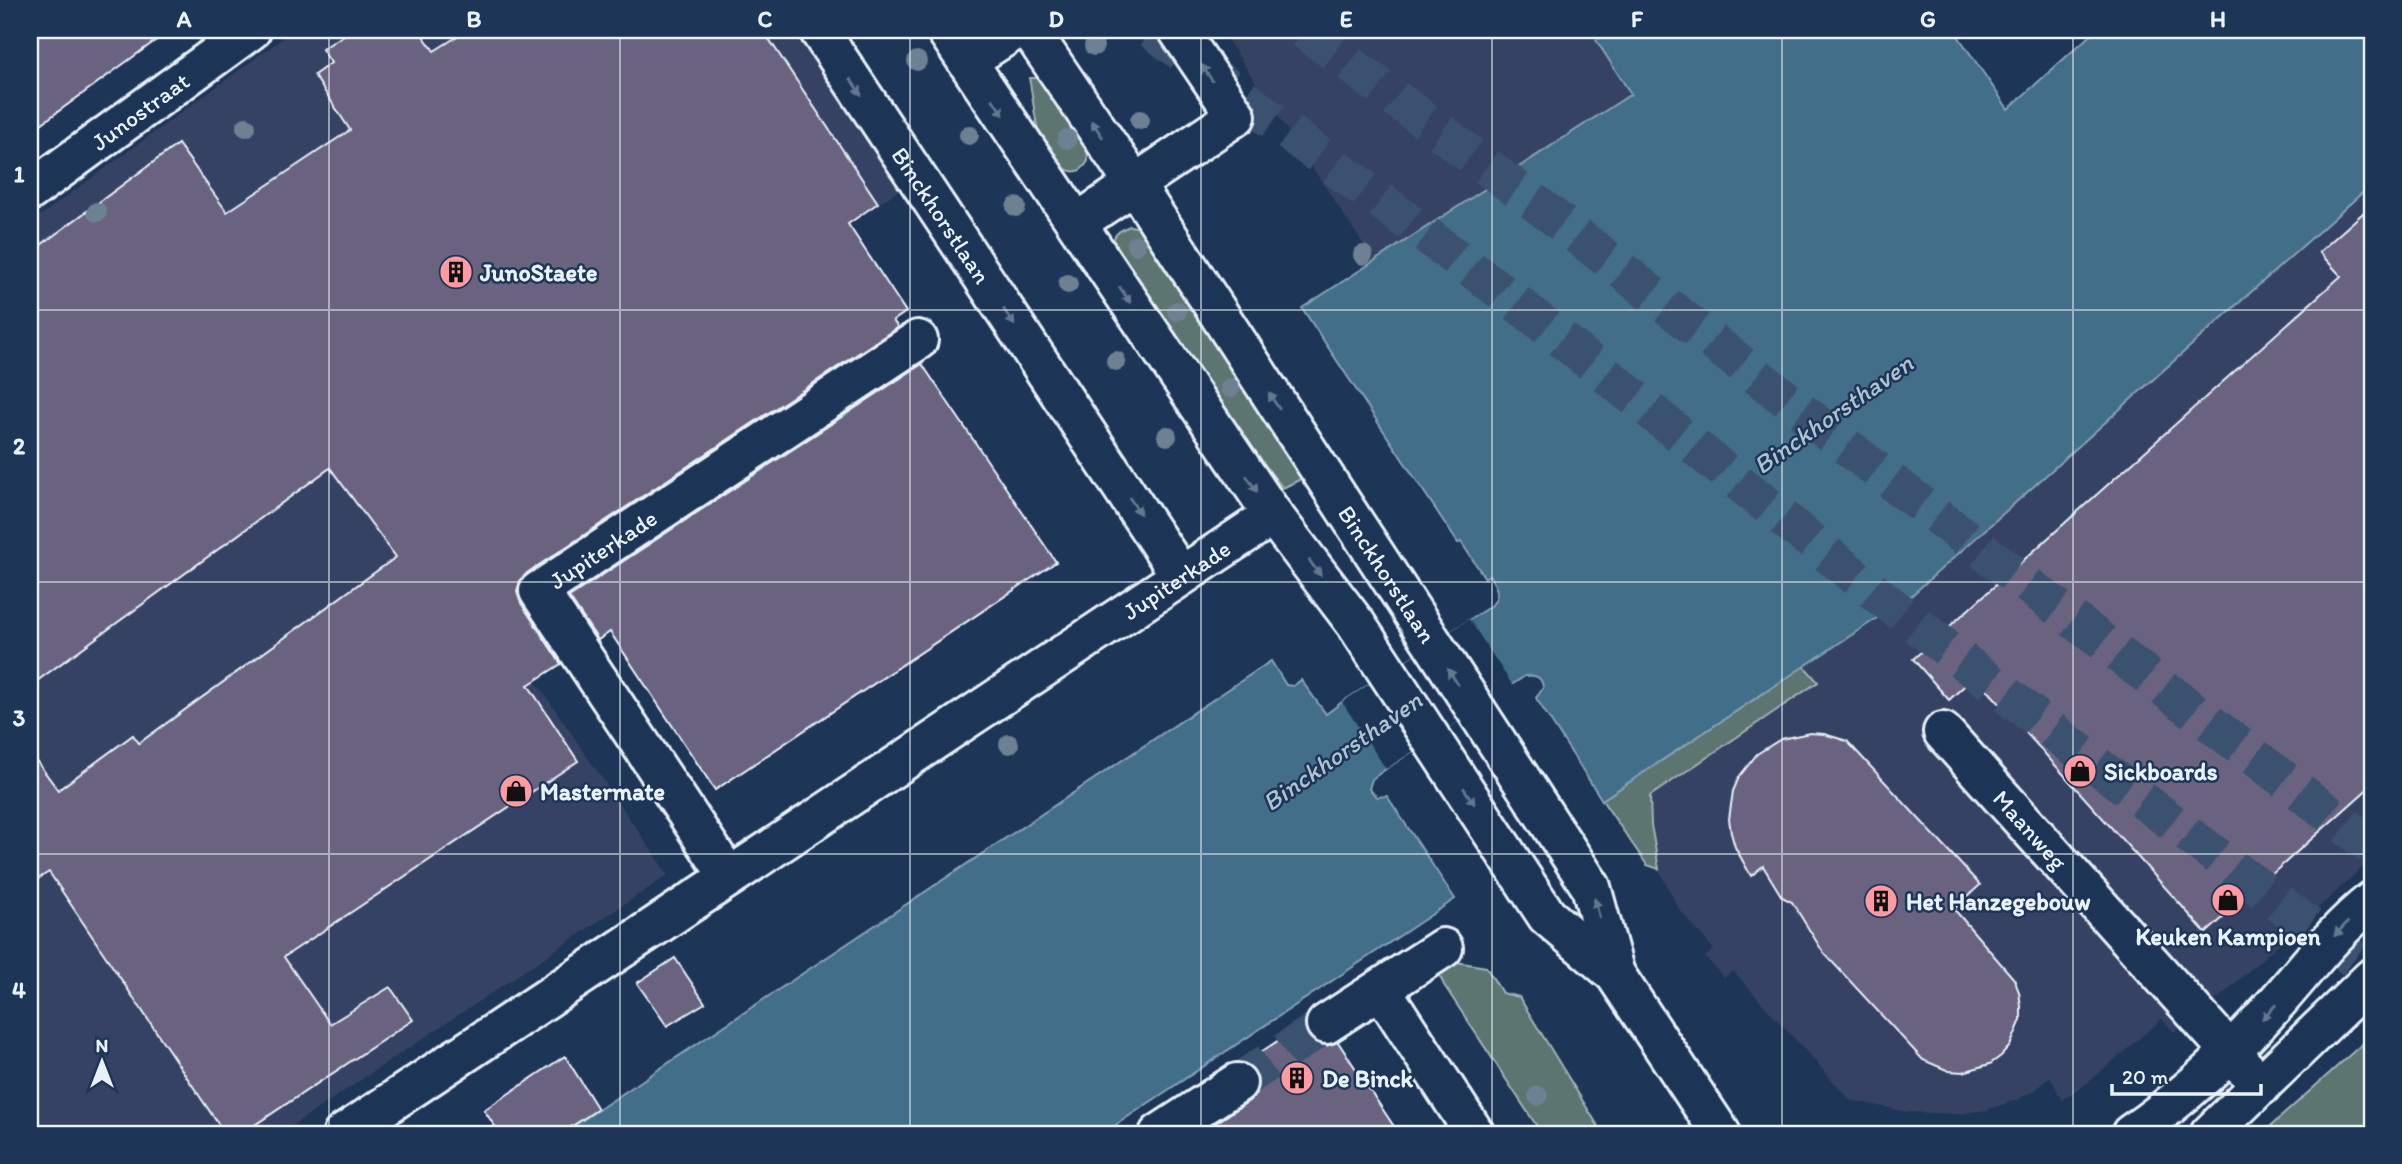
<svg xmlns="http://www.w3.org/2000/svg" width="2402" height="1164" viewBox="0 0 2402 1164" font-family="Itim,sans-serif">
<style>
.built{fill:#344363}
.green{fill:#5b7471;stroke:#a2b2b4;stroke-width:2}
.water{fill:#436e89;stroke:#85a2b5;stroke-width:2}
.pier{fill:#1d3557}
.building{fill:#696480;stroke:#e8f1f8;stroke-width:2}
.lines{fill:none;stroke-linecap:round;stroke-linejoin:round}
.minor-tunnel{stroke:#3b516f;stroke-width:38;stroke-dasharray:38 19;stroke-linecap:butt}
.major-tunnel{stroke:#3b516f;stroke-width:38;stroke-dasharray:38 19;stroke-linecap:butt}
.minor-casing{stroke:#e8f1f8;stroke-width:44}
.minor{stroke:#1d3557;stroke-width:38}
.tree{fill:#6e8192}
.oneway{fill:#64778f}
.grid{fill:none;stroke:#e8f1f8;stroke-width:2;stroke-opacity:0.55}
.labels{text-anchor:middle;dominant-baseline:central;stroke-width:5;stroke-linejoin:round;paint-order:stroke}
.street-label{font-size:24px;fill:#e8f1f8;stroke:#1d3557}
.poi-label{font-size:24px;font-weight:bold;fill:#e8f1f8;stroke:#1d3557;text-anchor:start}
.water-label{font-size:26px;font-style:italic;fill:#aec3d1;stroke:#1d3557}
.neatline{fill:none;stroke:#e8f1f8;stroke-width:2.5}
.grid-label{font-size:23px;text-anchor:middle;font-weight:bold;fill:#e8f1f8}
</style>
<rect width="100%" height="100%" fill="#1d3557"/>
<filter id="ink" filterUnits="userSpaceOnUse"><feTurbulence type="fractalNoise" baseFrequency=".0143" numOctaves="2"/><feDisplacementMap in="SourceGraphic" scale="14" xChannelSelector="R" yChannelSelector="G"/><feConvolveMatrix kernelMatrix="1 2 1 2 8 2 1 2 1" color-interpolation-filters="sRGB"/></filter>
<g filter="url(#ink)">
<!-- built -->
<path class="built" d="M 294,30 L 803,30 L 907,185 L 782,267 L 434,532 L 668,875 L 280,1134 L 30,1134 L 30,223 Z
M 1221,30 L 1678,30 L 1702,64 L 1374,276 L 1365,247 Z
M 2372,150 L 2372,859 L 2220,997 L 2174,1032 L 2162,1019 L 2090,1081 L 2062,1100 L 2050,1077 L 2032,1092 L 2016,1100 L 1987,1110 L 1957,1114 L 1907,1112 L 1850,1100 L 1733,971 L 1724,978 L 1705,957 L 1714,950 L 1679,909 L 1659,870 L 1647,865 L 1602,800 L 1603,783 Z"/>
<!-- green -->
<path class="green" d="M 1029,78 L 1037,78 L 1044,82 L 1087,149 L 1088,161 C 1072,190 1045,151 1039,134 C 1034,116 1033,96 1029,78 Z
M 1130,226 L 1141,228 L 1303,478 L 1283,488 L 1240,434 L 1113,246 C 1112,234 1120,230 1130,226 Z
M 1804,666 L 1818,682 L 1650,796 L 1651,825 L 1659,869 L 1647,865 L 1602,800 Z
M 1456,962 L 1486,967 L 1502,993 L 1519,997 L 1603,1134 L 1542,1134 L 1444,985 L 1438,972 Z
M 2372,1035 L 2372,1134 L 2262,1134 Z"/>
<!-- water -->
<path class="water" d="M 1612,30 L 1954,30 L 2008,109 L 2096,30 L 2372,30 L 2372,184 L 1912,595 L 1602,800 L 1536,698 L 1543,688 C 1542,676 1535,675 1525,676 L 1386,769 L 1372,779 L 1369,789 L 1377,797 L 1387,796 L 1455,899 L 1102,1134 L 562,1134 L 1271,661 L 1286,685 L 1293,686 L 1301,680 L 1326,714 L 1342,702 L 1492,605 C 1501,593 1496,586 1489,575 L 1485,578 L 1461,542 L 1458,543 L 1302,308 L 1631,94 L 1596,40 Z"/>
<!-- pier -->
<path class="pier" d="M 1469,619 L 1513,686 L 1386,769 L 1342,702 Z"/>
<!-- building -->
<path class="building" d="M 30,30 L 170,30 L 30,132 Z
M 352,30 L 419,30 L 434,51 L 468,30 L 763,30 L 878,203 L 848,224 L 906,312 L 893,321 L 898,327 L 527,573 L 520,581 L 517,592 L 521,603 L 561,664 L 528,685 L 578,761 L 284,957 L 330,1024 L 390,987 L 413,1020 L 241,1134 L 225,1134 L 49,872 L 30,884 L 30,752 L 58,790 L 133,735 L 139,743 L 396,557 L 330,468 L 30,686 L 30,253 L 178,144 L 227,212 L 350,130 L 314,75 L 331,63 L 322,49 Z
M 2372,205 L 2372,785 L 2206,933 L 1975,676 L 1949,700 L 1913,659 L 2341,276 L 2319,252 Z
M 922,364 L 1056,562 L 715,790 L 610,632 L 598,640 L 569,597 Z
M 1810,733 L 1824,734 L 1847,741 L 1980,885 L 1954,909 L 2014,979 L 2019,992 L 2021,1006 L 2021,1020 L 2010,1046 L 2001,1056 L 1990,1064 L 1963,1072 L 1949,1071 L 1923,1060 L 1823,952 L 1792,902 L 1782,897 L 1763,866 L 1751,876 L 1735,847 L 1731,833 L 1729,819 L 1733,791 L 1739,777 L 1757,754 L 1781,739 Z
M 675,958 L 705,1003 L 667,1026 L 637,983 Z
M 1305,1023 L 1307,1035 L 1316,1043 L 1326,1046 L 1338,1042 L 1399,1134 L 1199,1134 L 1249,1101 L 1256,1093 L 1259,1082 L 1256,1072 L 1244,1063 Z
M 565,1056 L 598,1109 L 560,1134 L 500,1134 L 484,1110 Z"/>
<g class="lines">
<!-- minor-tunnel -->
<path class="minor-tunnel" d="M 1237,1083 L 1326,1024"/>
<!-- major-tunnel -->
<path class="major-tunnel" d="M 1152,30 L 1522,307 L 1868,587 L 2116,780 L 2372,973
M 1304,30 L 1542,208 L 1892,482 L 2372,846"/>
<defs>
<g id="minor">
<path id="s1" d="M 819,30 L 1181,576"/>
<path d="M 946,30 L 1273,515 L 1356,624 L 1547,916 L 1615,974 L 1721,1134"/>
<path id="s2" d="M 1030,30 L 1135,185 L 1591,887 L 1615,974"/>
<path d="M 967,61 L 1015,30"/>
<path id="s3" d="M 30,191 L 251,30"/>
<path d="M 1077,223 L 1236,116 L 1178,30"/>
<path id="s4" d="M 1943,732 L 2261,1086"/>
<path id="s5" d="M 729,877 L 539,591 L 918,340"/>
<path d="M 1381,989 L 1475,1134"/>
<path d="M 1326,1024 L 1443,948"/>
<path id="s6" d="M 343,1134 L 1273,515"/>
<path d="M 1159,1134 L 1237,1083"/>
<path d="M 2131,1134 C 2185,1097 2234,1051 2277,1002 C 2308,967 2335,930 2372,901"/>
<path d="M 2210,1134 L 2372,978"/>
</g>
</defs>
<!-- minor casing -->
<use href="#minor" class="minor-casing"/>
<!-- minor -->
<use href="#minor" class="minor"/>
</g>
<!-- trees -->
<g class="tree">
<circle cx="1094" cy="46" r="10"/>
<circle cx="917" cy="61" r="10"/>
<circle cx="1140" cy="120" r="10"/>
<circle cx="246" cy="127" r="10"/>
<circle cx="969" cy="135" r="10"/>
<circle cx="1067" cy="139" r="10"/>
<circle cx="1016" cy="207" r="10"/>
<circle cx="97" cy="212" r="10"/>
<circle cx="1136" cy="245" r="10"/>
<circle cx="1363" cy="255" r="10"/>
<circle cx="1068" cy="284" r="10"/>
<circle cx="1177" cy="311" r="10"/>
<circle cx="1116" cy="361" r="10"/>
<circle cx="1230" cy="388" r="10"/>
<circle cx="1167" cy="436" r="10"/>
<circle cx="1009" cy="744" r="10"/>
<circle cx="1538" cy="1096" r="10"/>
</g>
<!-- one-way arrows -->
<defs><path id="oneway-solid" d="M-6-.8H1V-3.2L6.5 0L1 3.2V.8H-6Z" transform="scale(1.75)"/></defs>
<g class="oneway">
<use href="#oneway-solid" transform="translate(1207 73) rotate(-124)"/>
<use href="#oneway-solid" transform="translate(856 87) rotate(56)"/>
<use href="#oneway-solid" transform="translate(998 107) rotate(56)"/>
<use href="#oneway-solid" transform="translate(1097 129) rotate(-124)"/>
<use href="#oneway-solid" transform="translate(1125 295) rotate(56)"/>
<use href="#oneway-solid" transform="translate(1009 317) rotate(56)"/>
<use href="#oneway-solid" transform="translate(1274 401) rotate(-123)"/>
<use href="#oneway-solid" transform="translate(1252 484) rotate(56)"/>
<use href="#oneway-solid" transform="translate(1135 506) rotate(56)"/>
<use href="#oneway-solid" transform="translate(1315 568) rotate(53)"/>
<use href="#oneway-solid" transform="translate(1453 677) rotate(-123)"/>
<use href="#oneway-solid" transform="translate(1469 796) rotate(56)"/>
<use href="#oneway-solid" transform="translate(1597 908) rotate(-105)"/>
<use href="#oneway-solid" transform="translate(2341 929) rotate(134)"/>
<use href="#oneway-solid" transform="translate(2269 1012) rotate(133)"/>
</g>
</g>
<!-- grid -->
<path class="grid" d="M 329,30 L 329,1134M 620,30 L 620,1134M 910,30 L 910,1134M 1201,30 L 1201,1134M 1492,30 L 1492,1134M 1782,30 L 1782,1134M 2073,30 L 2073,1134M 30,310 L 2372,310M 30,582 L 2372,582M 30,854 L 2372,854"/>
<!-- icons -->
<defs>
<symbol id="building-disc" viewBox="-11 -11 22 22"><circle r="9.5" fill="#ff9aa2" stroke="#1d3557"/><path d="M-4-6H4V6H1V3H-1V6H-4ZM-2.5-4.3h1.7v1.8h-1.7ZM.8-4.3h1.7v1.8H.8ZM-2.5-1h1.7V.8h-1.7ZM.8-1h1.7V.8H.8Z" fill="#111"/></symbol>
<symbol id="shop-disc" viewBox="-11 -11 22 22"><circle r="9.5" fill="#ff9aa2" stroke="#1d3557"/><path d="M-5-2.5h2.3a2.7 3.5 0 0 1 5.4 0H5L5.5 6h-11ZM-1.5-2.5h3a1.5 2.3 0 0 0-3 0Z" fill="#111"/></symbol>
</defs>
<g fill-rule="evenodd">
<use href="#building-disc" x="437" y="253" width="38" height="38"/>
<use href="#shop-disc" x="2061" y="752" width="38" height="38"/>
<use href="#shop-disc" x="497" y="772" width="38" height="38"/>
<use href="#shop-disc" x="2209" y="881" width="38" height="38"/>
<use href="#building-disc" x="1862" y="882" width="38" height="38"/>
<use href="#building-disc" x="1278" y="1059" width="38" height="38"/>
</g>
<g class="labels">
<!-- street labels -->
<g class="street-label">
<text stroke="none"><textPath href="#s3" startOffset="136">Junostraat</textPath></text>
<text stroke="none"><textPath href="#s1" startOffset="222">Binckhorstlaan</textPath></text>
<text stroke="none"><textPath href="#s5" startOffset="420">Jupiterkade</textPath></text>
<text stroke="none"><textPath href="#s2" startOffset="651">Binckhorstlaan</textPath></text>
<text stroke="none"><textPath href="#s6" startOffset="1001">Jupiterkade</textPath></text>
<text stroke="none"><textPath href="#s4" startOffset="131">Maanweg</textPath></text>
</g>
<!-- poi labels -->
<g class="poi-label">
<text x="480" y="272">JunoStaete</text>
<text x="2104" y="771">Sickboards</text>
<text x="540" y="791">Mastermate</text>
<text x="1906" y="901">Het Hanzegebouw</text>
<text x="2228" y="936" text-anchor="middle">Keuken Kampioen</text>
<text x="1322" y="1078">De Binck</text>
</g>
<!-- water labels -->
<g class="water-label">
<text transform="translate(1833 414) rotate(-35)">Binckhorsthaven</text>
<text transform="translate(1342 751) rotate(-35)">Binckhorsthaven</text>
</g>
</g>
<!-- margin -->
<rect width="2402" height="1164" fill="none" stroke="#1d3557" stroke-width="77"/>
<!-- north arrow -->
<g transform="translate(102 1062)" stroke="#1d3557" stroke-width="5" paint-order="stroke">
<path d="M0-5L12 26L0 18L-12 26Z" fill="#e8f1f8"/>
<text y="-10" font-size="19" font-weight="bold" text-anchor="middle" fill="#e8f1f8">N</text>
</g>
<!-- scale -->
<path d="M2112 1084v10h149v-10" fill="none" stroke="#e8f1f8" stroke-width="3.5"/>
<text x="2122" y="1084" font-size="21" fill="#e8f1f8" stroke="#1d3557" stroke-width="5" paint-order="stroke">20 m</text>
<rect x="38" y="38" width="2326" height="1088" class="neatline"/>
<g class="grid-label">
<text x="184" y="27">A</text>
<text x="474" y="27">B</text>
<text x="765" y="27">C</text>
<text x="1056" y="27">D</text>
<text x="1346" y="27">E</text>
<text x="1637" y="27">F</text>
<text x="1928" y="27">G</text>
<text x="2218" y="27">H</text>
<text x="19" y="182">1</text>
<text x="19" y="454">2</text>
<text x="19" y="726">3</text>
<text x="19" y="998">4</text>
</g>
</svg>
